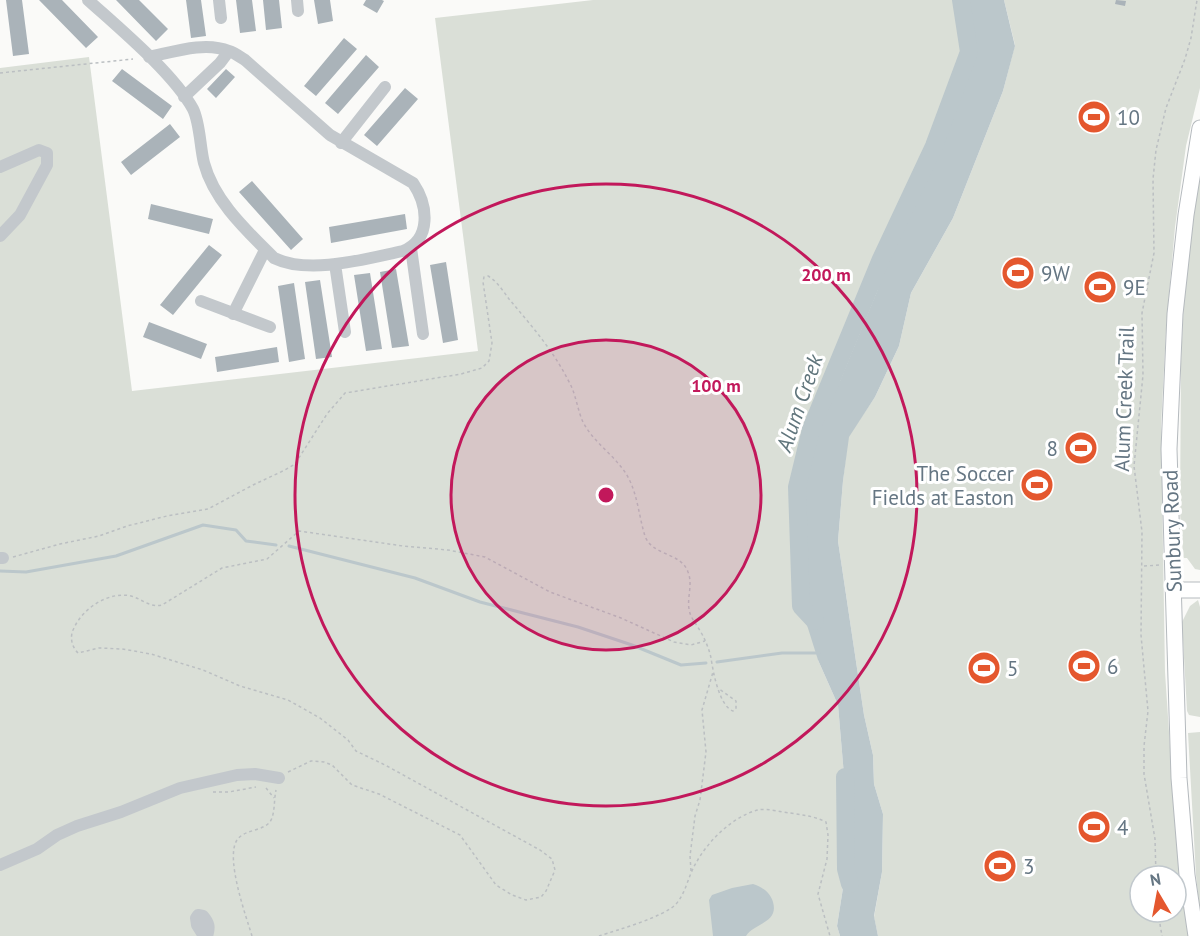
<svg xmlns="http://www.w3.org/2000/svg" width="1200" height="936" viewBox="0 0 1200 936" font-family="'PT Sans',sans-serif">
<style>
.green{fill:#dadfd7;fill-rule:evenodd}
.water{fill:#bbc7cb}
.lines{fill:none;stroke-linecap:round;stroke-linejoin:round}
.stream{stroke:#bbc7cb;stroke-width:3}
.river{stroke:#bbc7cb;stroke-width:18}
.building{fill:#aab3b9}
.major-casing{stroke:#b5babe;stroke-width:17}
.path{stroke:#bbbfc2;stroke-width:1.5;stroke-dasharray:3 3;stroke-linecap:butt}
.minor{stroke:#c3c8cc;stroke-width:12}
.major{stroke:#fff;stroke-width:15}
.ring{fill:none;stroke:#c2185b;stroke-width:3}
.labels{text-anchor:middle;dominant-baseline:central;stroke-width:6;stroke-linejoin:round;paint-order:stroke}
.poi-label{font-size:21px;fill:#657683;stroke:#fff;text-anchor:start}
.street-label{font-size:21px;fill:#657683;stroke:#fff}
.water-label{font-size:22px;font-style:italic;fill:#60757c;stroke:#fff}
.centre{fill:#c2185b;stroke:#fff;stroke-width:3}
.ring-label{font-size:18px;text-anchor:middle;font-weight:bold;fill:#c2185b;stroke:#fff;stroke-width:6;stroke-linejoin:round;paint-order:stroke}
</style>
<rect width="100%" height="100%" fill="#fafaf8"/>
<!-- green -->
<path class="green" d="M 593,0 L 961,0 L 969,52 L 934,146 L 881,259 L 878,289 L 840,381 L 811,429 L 818,660 L 838,705 L 845,787 L 846,869 L 837,926 L 840,936 L 0,936 L 0,68 L 89,57 L 132,391 L 478,351 L 435,18 Z
M 1004,0 L 1200,0 L 1200,88 L 1186,146 L 1175,227 L 1166,329 L 1161,426 L 1165,672 L 1175,822 L 1189,936 L 878,936 L 874,917 L 882,872 L 883,814 L 874,784 L 873,755 L 864,715 L 838,541 L 843,481 L 848,437 L 875,397 L 899,346 L 911,293 L 953,218 L 1003,91 L 1015,45 ZM 1140,876 L 1176,876 L 1176,912 L 1140,912 Z
M 1200,153 L 1200,570 L 1195,569 L 1187,558 L 1184,558 L 1183,554 L 1180,513 L 1181,364 L 1185,276 Z
M 1198,600 L 1200,607 L 1200,717 L 1189,715 L 1187,711 L 1182,622 L 1190,606 Z
M 1200,732 L 1200,914 L 1196,875 L 1188,733 Z"/>
<!-- water -->
<path class="water" d="M 961,0 L 1004,0 L 1015,46 L 1003,91 L 953,218 L 911,293 L 899,346 L 875,397 L 849,437 L 843,481 L 838,541 L 864,715 L 873,755 L 874,784 L 883,814 L 882,872 L 874,916 L 878,936 L 840,936 L 837,926 L 846,869 L 845,787 L 838,705 L 818,660 L 801,606 L 797,487 L 811,429 L 840,381 L 878,289 L 881,259 L 934,146 L 969,52 Z
M 753,884 C 762,887 770,892 773,902 C 779,923 754,923 746,936 L 713,936 L 709,900 L 712,895 L 732,888 Z"/>
<g class="lines">
<!-- stream -->
<path class="stream" d="M 289,546 L 415,578 L 480,602 L 578,627 L 632,645 L 681,665 L 706,663
M 0,571 L 26,572 L 116,556 L 203,525 L 236,530 L 246,541 L 276,545
M 717,662 L 782,653 L 819,653"/>
<!-- river -->
<path class="river" d="M 815,621 L 801,606 L 797,487 L 811,429 L 881,259 L 934,146 L 969,52 L 961,0
M 845,777 L 846,869 L 850,884"/>
</g>
<!-- building -->
<path class="building" d="M 6,0 L 22,0 L 29,54 L 13,56 Z
M 39,0 L 62,0 L 98,37 L 86,48 Z
M 116,0 L 139,0 L 168,29 L 156,41 Z
M 186,0 L 201,0 L 206,36 L 191,38 Z
M 236,0 L 252,0 L 256,31 L 240,33 Z
M 263,0 L 279,0 L 282,28 L 266,30 Z
M 314,0 L 330,0 L 333,21 L 318,24 Z
M 366,0 L 382,0 L 384,1 L 377,13 L 363,5 Z
M 1116,0 L 1126,1 L 1125,6 L 1115,4 Z
M 344,38 L 357,49 L 316,96 L 304,86 Z
M 366,55 L 379,67 L 338,114 L 325,103 Z
M 122,69 L 172,106 L 163,119 L 112,81 Z
M 226,69 L 235,77 L 216,98 L 207,89 Z
M 405,88 L 418,99 L 377,146 L 364,135 Z
M 170,124 L 180,137 L 131,175 L 121,162 Z
M 252,181 L 303,239 L 291,250 L 239,192 Z
M 151,204 L 213,219 L 209,234 L 148,219 Z
M 405,214 L 407,229 L 331,243 L 329,227 Z
M 209,245 L 222,255 L 173,315 L 160,305 Z
M 446,262 L 458,340 L 443,343 L 430,265 Z
M 396,269 L 409,346 L 392,348 L 380,272 Z
M 370,273 L 382,349 L 366,351 L 354,275 Z
M 320,280 L 332,357 L 316,359 L 305,282 Z
M 294,283 L 305,359 L 289,362 L 278,286 Z
M 149,322 L 207,344 L 201,359 L 143,337 Z
M 277,347 L 279,362 L 217,372 L 215,357 Z"/>
<g class="lines">
<defs>
<path id="major" d="M 1174,590 L 1200,590
M 1196,936 L 1187,875 L 1179,778 L 1169,449 L 1175,314 L 1186,215 L 1200,128"/>
</defs>
<!-- major casing -->
<use href="#major" class="major-casing"/>
<!-- path -->
<path class="path" d="M 0,73 L 133,59
M 13,557 L 60,544 L 99,536 L 127,526 L 167,516 L 208,509 L 253,485 L 285,470 L 295,464 L 327,414 L 345,393 L 461,374 L 482,368 L 489,361 L 492,343 L 483,282 L 484,277 L 488,276 C 497,281 503,291 509,299 C 530,324 553,350 568,380 C 576,393 577,409 583,422 C 594,444 618,457 629,479 C 638,497 639,517 645,536 C 652,556 681,552 688,572 C 693,584 687,597 689,609 C 690,617 695,622 699,629 C 704,637 709,648 711,658 C 713,671 719,706 733,711 L 736,709 L 736,701 L 718,688
M 1144,566 L 1160,565
M 288,772 L 311,761 L 324,762 L 332,765 L 352,785 L 379,794 L 460,835 L 496,885 L 512,895 L 526,900 L 541,897 L 546,891 L 555,870 L 552,859 L 540,850 L 385,765 L 356,751 L 348,740 L 320,718 L 288,700 L 240,686 L 203,670 L 151,654 L 122,649 L 99,648 L 78,653 C 72,647 69,637 74,628 C 83,608 109,591 131,596 C 142,599 150,608 162,605 L 222,568 L 267,559 L 299,531 L 403,546 L 448,550 L 485,557 L 550,592 L 621,618 L 674,642 L 691,645 L 705,641
M 266,788 L 274,798
M 213,792 L 229,792 L 256,787
M 691,871 L 690,856 L 695,816 L 700,800 L 706,752 L 702,710 L 713,672
M 1156,876 L 1155,839 L 1144,774 L 1144,746 L 1148,711 L 1141,635 L 1142,532 L 1134,466 L 1143,375 L 1142,313 L 1154,253 L 1153,179 L 1156,150 L 1166,108 L 1185,59 L 1191,38 L 1197,0
M 1158,912 L 1162,936
M 252,936 C 246,916 225,858 237,840 C 245,828 267,832 272,818 C 275,809 274,799 276,790
M 599,936 C 617,930 664,917 676,904 C 686,893 688,876 696,863 C 708,841 733,816 758,810 C 767,808 781,812 790,813 C 803,815 814,816 826,822 L 828,835 L 827,859 L 818,894 L 830,936"/>
<!-- minor -->
<path class="minor" d="M 88,0 C 119,28 173,73 193,109 C 200,123 200,147 204,163 C 214,201 247,231 274,258 C 309,275 365,259 403,251 C 432,239 428,205 413,183 L 330,135 L 245,60 C 240,57 235,53 229,51 C 205,41 173,52 149,57
M 219,0 L 221,18
M 297,0 L 298,11
M 184,97 L 220,63 L 229,51
M 341,143 L 385,87
M 0,167 L 39,150 L 47,153 L 47,165 L 20,215 L 0,236
M 411,248 L 423,334
M 335,264 L 345,332
M 201,301 L 270,327
M 233,314 L 265,250
M 0,558 L 3,558
M 0,865 L 37,849 L 57,835 L 77,826 L 121,812 L 180,788 L 237,775 L 255,774 L 279,778
M 204,936 L 197,925 L 196,918 L 198,915 L 203,916 C 209,923 210,927 207,936"/>
<!-- major -->
<use href="#major" class="major"/>
</g>
<!-- distance rings -->
<circle cx="606" cy="495" r="155" fill="#c2185b" fill-opacity=".12"/>
<g class="ring">
<circle cx="606" cy="495" r="155"/>
<circle cx="606" cy="495" r="311"/>
</g>
<!-- icons -->
<defs>
<symbol id="stadium-disc" viewBox="-11 -11 22 22"><circle r="9.5" fill="#e4572e" stroke="#fff"/><path d="M0-5a6.5 5 0 1 0 0 10a6.5 5 0 1 0 0-10ZM-3.5-1.8h7v3.6h-7Z" fill="#fff"/></symbol>
</defs>
<g fill-rule="evenodd">
<use href="#stadium-disc" x="1075" y="98" width="38" height="38"/>
<use href="#stadium-disc" x="999" y="254" width="38" height="38"/>
<use href="#stadium-disc" x="1081" y="268" width="38" height="38"/>
<use href="#stadium-disc" x="1062" y="429" width="38" height="38"/>
<use href="#stadium-disc" x="1018" y="466" width="38" height="38"/>
<use href="#stadium-disc" x="1065" y="647" width="38" height="38"/>
<use href="#stadium-disc" x="965" y="649" width="38" height="38"/>
<use href="#stadium-disc" x="1075" y="808" width="38" height="38"/>
<use href="#stadium-disc" x="981" y="847" width="38" height="38"/>
</g>
<g class="labels">
<!-- poi labels -->
<g class="poi-label">
<text x="1117" y="117">10</text>
<text x="1041" y="273">9W</text>
<text x="1123" y="287">9E</text>
<text x="1058" y="448" text-anchor="end">8</text>
<text x="1014" y="473" text-anchor="end">The Soccer<tspan x="1014" dy="24">Fields at Easton</tspan></text>
<text x="1107" y="666">6</text>
<text x="1007" y="668">5</text>
<text x="1117" y="827">4</text>
<text x="1023" y="866">3</text>
</g>
<!-- street labels -->
<g class="street-label">
<text transform="translate(1124 399) rotate(-88)">Alum Creek Trail</text>
<text transform="translate(1172 531) rotate(-92)">Sunbury Road</text>
</g>
<!-- water labels -->
<g class="water-label">
<text transform="translate(799 403) rotate(-71)">Alum Creek</text>
</g>
</g>
<circle cx="606" cy="495" r="9" class="centre"/>
<g class="ring-label">
<text x="826" y="281">200 m</text>
<text x="716" y="392">100 m</text>
</g>
<!-- north arrow -->
<g transform="translate(1158 894) rotate(350)"><circle r="28" fill="#ffffff" stroke="#c1c8cd" stroke-width="1.5"/>
<path d="M0-4.5L10 22L0 15L-10 22Z" fill="#e4572e"/>
<text y="-9" font-size="16" font-weight="bold" text-anchor="middle" fill="#657683">N</text>
</g>
</svg>
